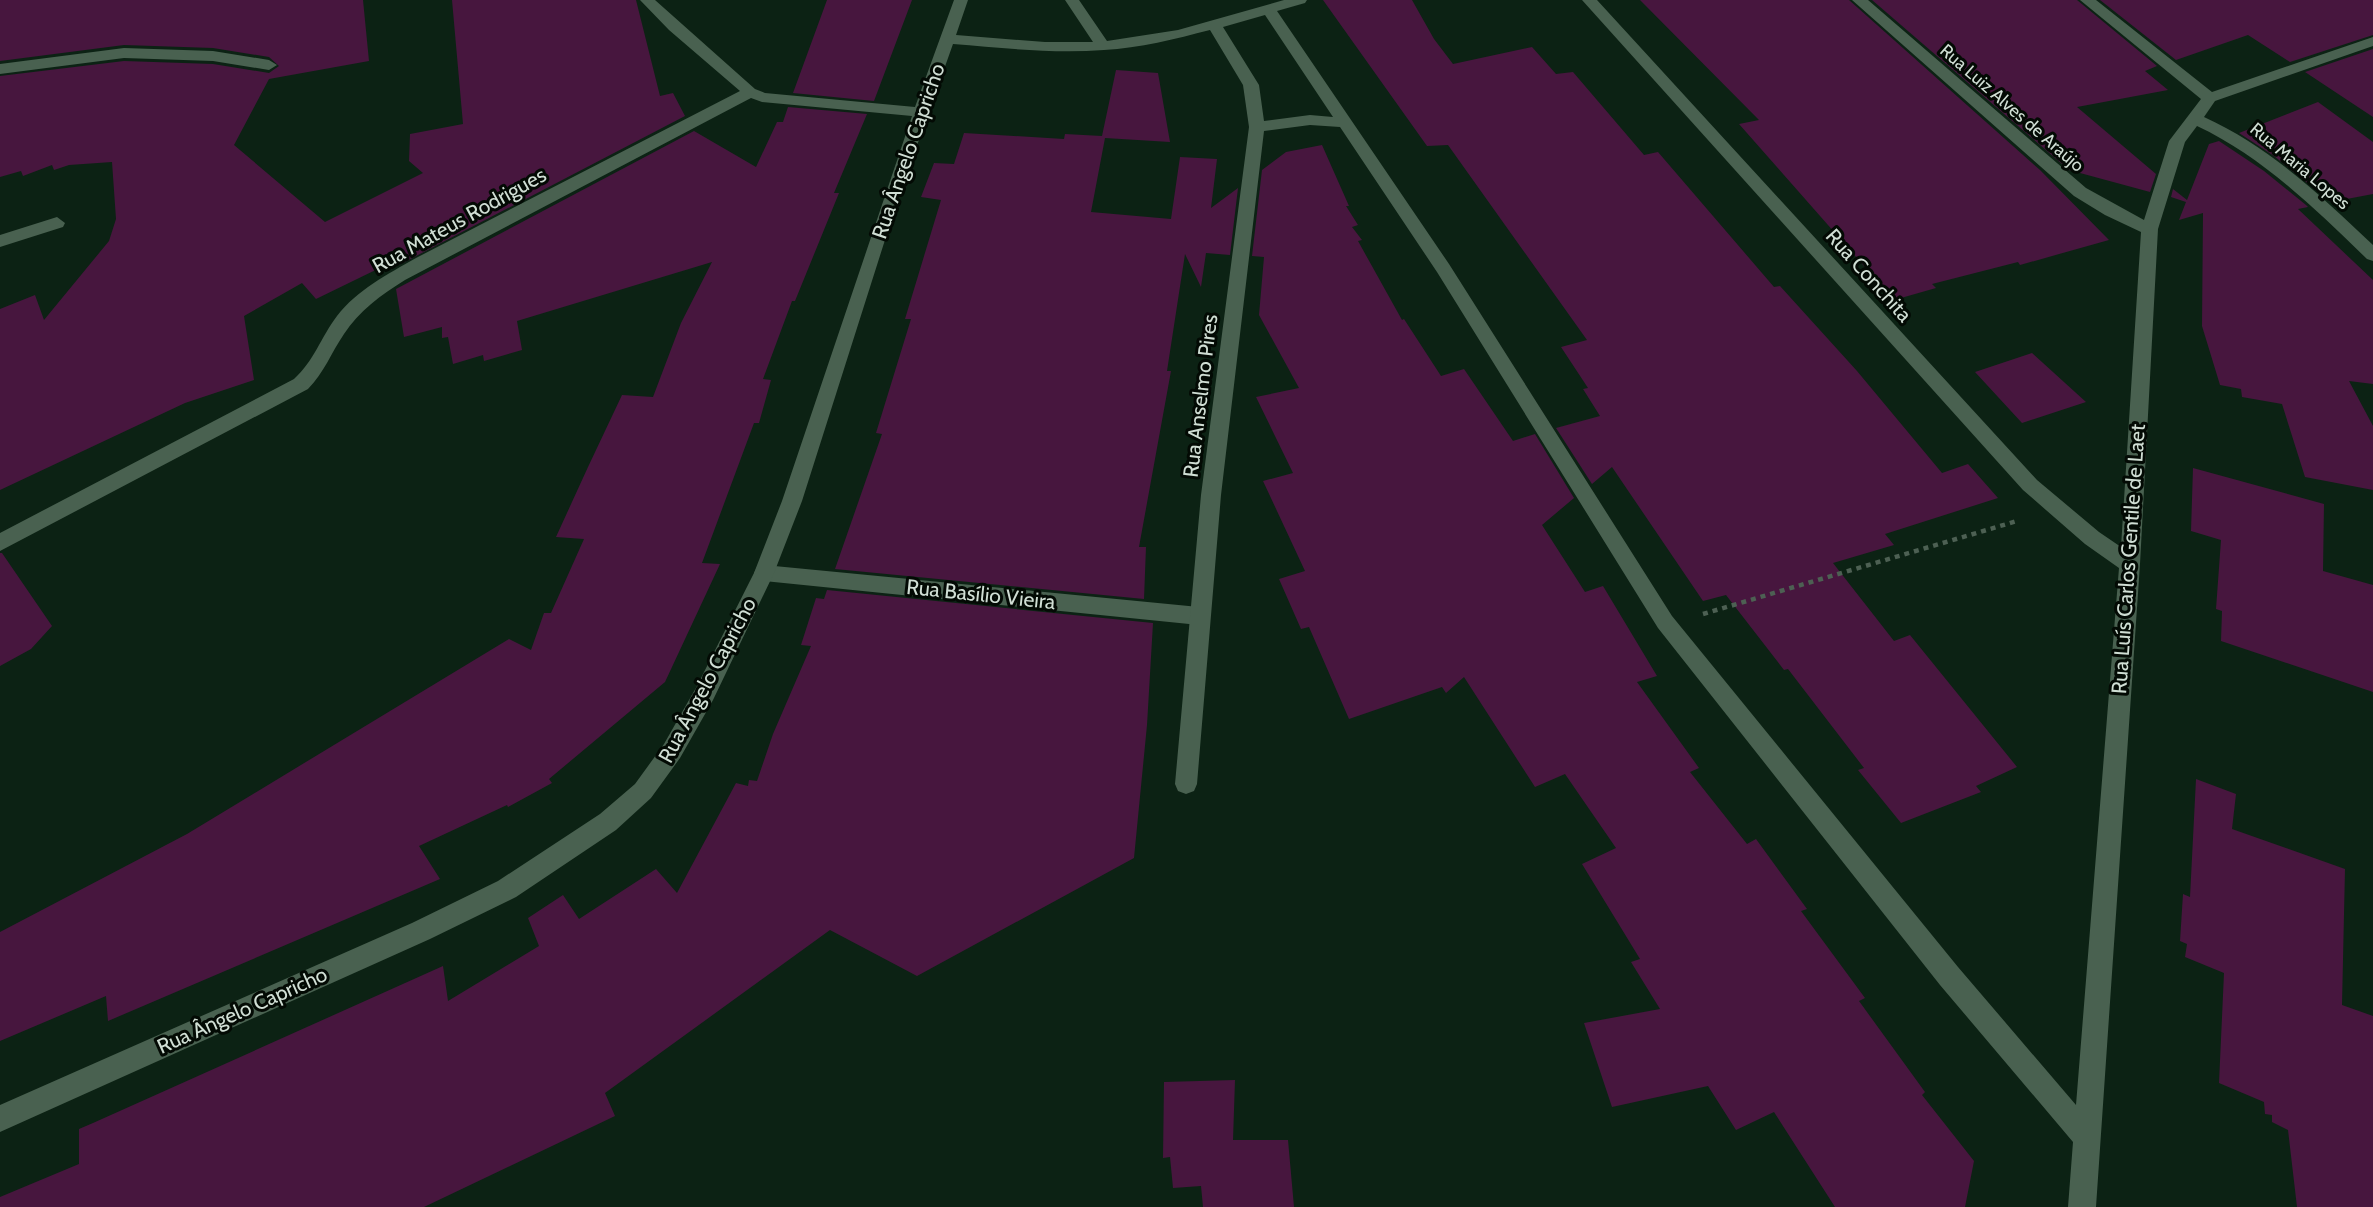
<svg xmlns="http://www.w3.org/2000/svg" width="2373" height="1207" viewBox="0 0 2373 1207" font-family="Cabin,sans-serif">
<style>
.building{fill:#47163e}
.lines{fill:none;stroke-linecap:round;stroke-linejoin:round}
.path{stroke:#4d6053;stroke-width:4.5;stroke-dasharray:5 5;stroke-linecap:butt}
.lane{fill:#496150;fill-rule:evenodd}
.street{fill:#496150;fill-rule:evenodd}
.labels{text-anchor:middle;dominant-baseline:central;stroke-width:6;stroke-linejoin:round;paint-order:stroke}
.far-street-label{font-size:18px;fill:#d0ded4;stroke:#030a04}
.street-label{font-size:21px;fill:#d0ded4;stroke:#030a04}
</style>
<rect width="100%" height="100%" fill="#0c2214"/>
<!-- building -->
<path class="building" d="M 0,0 L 363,0 L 369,61 L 269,79 L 234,145 L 325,222 L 423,173 L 409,161 L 410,134 L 463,124 L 452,0 L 636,0 L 660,96 L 673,93 L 685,116 L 393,268 L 392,262 L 316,299 L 302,283 L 244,316 L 254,380 L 185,403 L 0,490 L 0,309 L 35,295 L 44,320 L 109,241 L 116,219 L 112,162 L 69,165 L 54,170 L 52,165 L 23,176 L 21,171 L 0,177 L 0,76 L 124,61 L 213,64 L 269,73 L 279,66 L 269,57 L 213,48 L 124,45 L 0,61 Z
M 827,0 L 912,0 L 874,101 L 793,93 Z
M 1323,0 L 1412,0 L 1434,39 L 1453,64 L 1532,47 L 1556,74 L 1573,72 L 1644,155 L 1658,152 L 1774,287 L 1780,286 L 1857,371 L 1942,473 L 1968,464 L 1998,498 L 1885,534 L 1894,545 L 1833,563 L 1894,641 L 1910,635 L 2017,767 L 1976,786 L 1981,792 L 1901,823 L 1858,770 L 1864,768 L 1788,669 L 1784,670 L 1726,595 L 1703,601 L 1612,467 L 1592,484 L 1556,428 L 1600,416 L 1583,389 L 1588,388 L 1561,347 L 1587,340 L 1448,145 L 1427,146 Z
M 1640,0 L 1849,0 L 2040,170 L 2109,240 L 2020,265 L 2018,262 L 1932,284 L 1936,288 L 1894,300 L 1739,124 L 1759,120 Z
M 1872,0 L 2077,0 L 2157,66 L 2145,71 L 2168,90 L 2077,107 L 2156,174 L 2150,192 L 2069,170 Z
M 2100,0 L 2373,0 L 2373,35 L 2290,62 L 2248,35 L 2176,60 Z
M 2373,49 L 2373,117 L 2305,72 Z
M 1116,70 L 1158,73 L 1170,142 L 1105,138 L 1091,212 L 1171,219 L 1180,157 L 1217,159 L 1211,208 L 1238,188 L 1230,255 L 1206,253 L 1201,287 L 1185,254 L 1167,371 L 1171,371 L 1139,547 L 1146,547 L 1144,599 L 835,569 L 882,434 L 876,433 L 911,319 L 905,319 L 941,200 L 921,197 L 934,163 L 954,164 L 964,133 L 1064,139 L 1065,134 L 1102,136 Z
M 2318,102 L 2373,142 L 2373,194 L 2331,202 L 2274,156 L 2239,133 Z
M 788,107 L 867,114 L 834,193 L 839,193 L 795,301 L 792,301 L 763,379 L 771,380 L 759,423 L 754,423 L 702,563 L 720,564 L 665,682 L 549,779 L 552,783 L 508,807 L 507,805 L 419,846 L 440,879 L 108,1021 L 106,996 L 0,1041 L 0,932 L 187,834 L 509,639 L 531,650 L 544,613 L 551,613 L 584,539 L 556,537 L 588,467 L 622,395 L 653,397 L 681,323 L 712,262 L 517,321 L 522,350 L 484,361 L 483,355 L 453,364 L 448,337 L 442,338 L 442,327 L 404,337 L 396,289 L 694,131 L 756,167 L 777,122 L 783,122 Z
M 2219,141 L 2264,171 L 2306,205 L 2308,207 L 2298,209 L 2373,280 L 2373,384 L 2349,381 L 2373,426 L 2373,490 L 2305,477 L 2282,404 L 2242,397 L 2241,389 L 2220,385 L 2202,326 L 2203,213 L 2179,220 L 2186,202 L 2171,197 L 2173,189 L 2187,200 L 2209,144 Z
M 1322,145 L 1349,206 L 1346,206 L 1358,225 L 1352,227 L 1362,240 L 1358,241 L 1402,320 L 1404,319 L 1441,376 L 1464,369 L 1513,441 L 1535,434 L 1574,498 L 1542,525 L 1585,592 L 1603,586 L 1657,676 L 1637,682 L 1699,768 L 1690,772 L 1747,844 L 1756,839 L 1807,909 L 1801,911 L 1865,998 L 1859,1001 L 1925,1092 L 1922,1095 L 1974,1161 L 1965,1207 L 1835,1207 L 1774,1112 L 1736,1130 L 1708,1086 L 1612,1107 L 1584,1023 L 1660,1009 L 1631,962 L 1640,959 L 1582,864 L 1616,848 L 1565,774 L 1535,787 L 1464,677 L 1446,693 L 1442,687 L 1349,719 L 1309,627 L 1301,629 L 1279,579 L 1305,571 L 1263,481 L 1293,473 L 1256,397 L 1299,388 L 1259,315 L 1264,257 L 1252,256 L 1262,170 L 1286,152 Z
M 2032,353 L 2086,402 L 2022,423 L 1975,372 Z
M 2193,468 L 2324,504 L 2323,571 L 2373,585 L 2373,692 L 2221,641 L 2222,611 L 2216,609 L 2221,540 L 2191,531 Z
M 0,553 L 2,553 L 52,626 L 31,649 L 0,666 Z
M 827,590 L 1153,623 L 1147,725 L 1134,858 L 917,976 L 830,930 L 605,1093 L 615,1116 L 424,1207 L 0,1207 L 0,1197 L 79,1164 L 79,1129 L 93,1123 L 443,966 L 448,1001 L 539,946 L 528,918 L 563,895 L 579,919 L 656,869 L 677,893 L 736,783 L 748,786 L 749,780 L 757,781 L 773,734 L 811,646 L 801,645 L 816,598 L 824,599 Z
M 2196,779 L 2236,794 L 2232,829 L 2345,869 L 2342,1005 L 2373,1016 L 2373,1207 L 2297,1207 L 2288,1130 L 2272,1122 L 2272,1115 L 2265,1114 L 2264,1102 L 2219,1083 L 2224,973 L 2185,957 L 2187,944 L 2180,941 L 2183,894 L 2190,897 Z
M 1235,1080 L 1233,1140 L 1288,1140 L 1294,1207 L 1203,1207 L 1201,1186 L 1173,1188 L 1170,1157 L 1163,1158 L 1164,1082 Z"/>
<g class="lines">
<!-- path -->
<path class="path" d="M 1703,614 L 2017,521"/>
<!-- lane -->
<path class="lane" d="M 57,217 L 65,223 L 63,227 L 0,247 L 0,235 Z
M 764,565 L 1199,607 L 1206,610 L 1210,616 L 1206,622 L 1199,625 L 764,581 L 757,579 L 754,573 L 757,567 Z"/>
<!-- street -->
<path class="street" d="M 640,0 L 655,0 L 755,89 L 765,93 L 915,107 L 954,0 L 968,0 L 956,35 L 1045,42 L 1093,42 L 1065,0 L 1079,0 L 1107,41 L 1178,30 L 1284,0 L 1307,0 L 1305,3 L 1277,11 L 1449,264 L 1672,616 L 1958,967 L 2076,1105 L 2119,568 L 2085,544 L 2023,490 L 1582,0 L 1597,0 L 2037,480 L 2099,532 L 2121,547 L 2141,232 L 2105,215 L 2074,196 L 1852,0 L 1868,0 L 2086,188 L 2144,220 L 2169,141 L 2201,99 L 2080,0 L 2096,0 L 2212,92 L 2373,37 L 2373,46 L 2215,101 L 2204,117 C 2270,147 2321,196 2373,245 L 2373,261 L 2367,259 C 2315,209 2263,157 2197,126 L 2185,142 L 2158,229 L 2140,564 L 2096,1207 L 2068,1207 L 2073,1142 L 1940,985 L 1658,628 L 1437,272 L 1340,127 L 1310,125 L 1264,131 L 1221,495 L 1197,784 L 1194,791 L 1186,794 L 1178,791 L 1175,784 L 1201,495 L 1249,127 L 1243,85 L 1210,30 C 1175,39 1140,48 1104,50 C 1054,54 1003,48 953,44 L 898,199 L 802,501 L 774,573 L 713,700 L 680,758 L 651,798 L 616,830 L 516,897 L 430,939 L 0,1132 L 0,1105 L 412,923 L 498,881 L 600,814 L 635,784 L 664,744 L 697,686 L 754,573 L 782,501 L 912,116 L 762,102 L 751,98 L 405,280 C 381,295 359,311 344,334 C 331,353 324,373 308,389 L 0,551 L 0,533 L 294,379 C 314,361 321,337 337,316 C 357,290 388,274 416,258 L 740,91 L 669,30 ZM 1265,15 L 1333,117 L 1310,115 L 1264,121 L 1259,85 L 1223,27 Z
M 124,48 L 213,51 L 269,60 L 277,65 L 269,70 L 213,61 L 124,58 L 0,74 L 0,64 Z"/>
</g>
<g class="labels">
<!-- far-street labels -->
<g class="far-street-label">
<text transform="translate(2012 108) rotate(41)">Rua Luiz Alves de Araújo</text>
<text transform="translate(2300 166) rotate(40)">Rua Maria Lopes</text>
</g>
<!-- street labels -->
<g class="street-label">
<text transform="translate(908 151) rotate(-71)">Rua Ângelo Capricho</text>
<text transform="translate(459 220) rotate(-29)">Rua Mateus Rodrigues</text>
<text transform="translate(1869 275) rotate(48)">Rua Conchita</text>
<text transform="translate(1200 396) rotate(-83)">Rua Anselmo Pires</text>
<text transform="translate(2128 559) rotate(-86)">Rua Luís Carlos Gentile de Laet</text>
<text transform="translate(981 594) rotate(6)">Rua Basílio Vieira</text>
<text transform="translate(707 680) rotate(-62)">Rua Ângelo Capricho</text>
<text transform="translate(242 1010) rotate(-24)">Rua Ângelo Capricho</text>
</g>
</g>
</svg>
